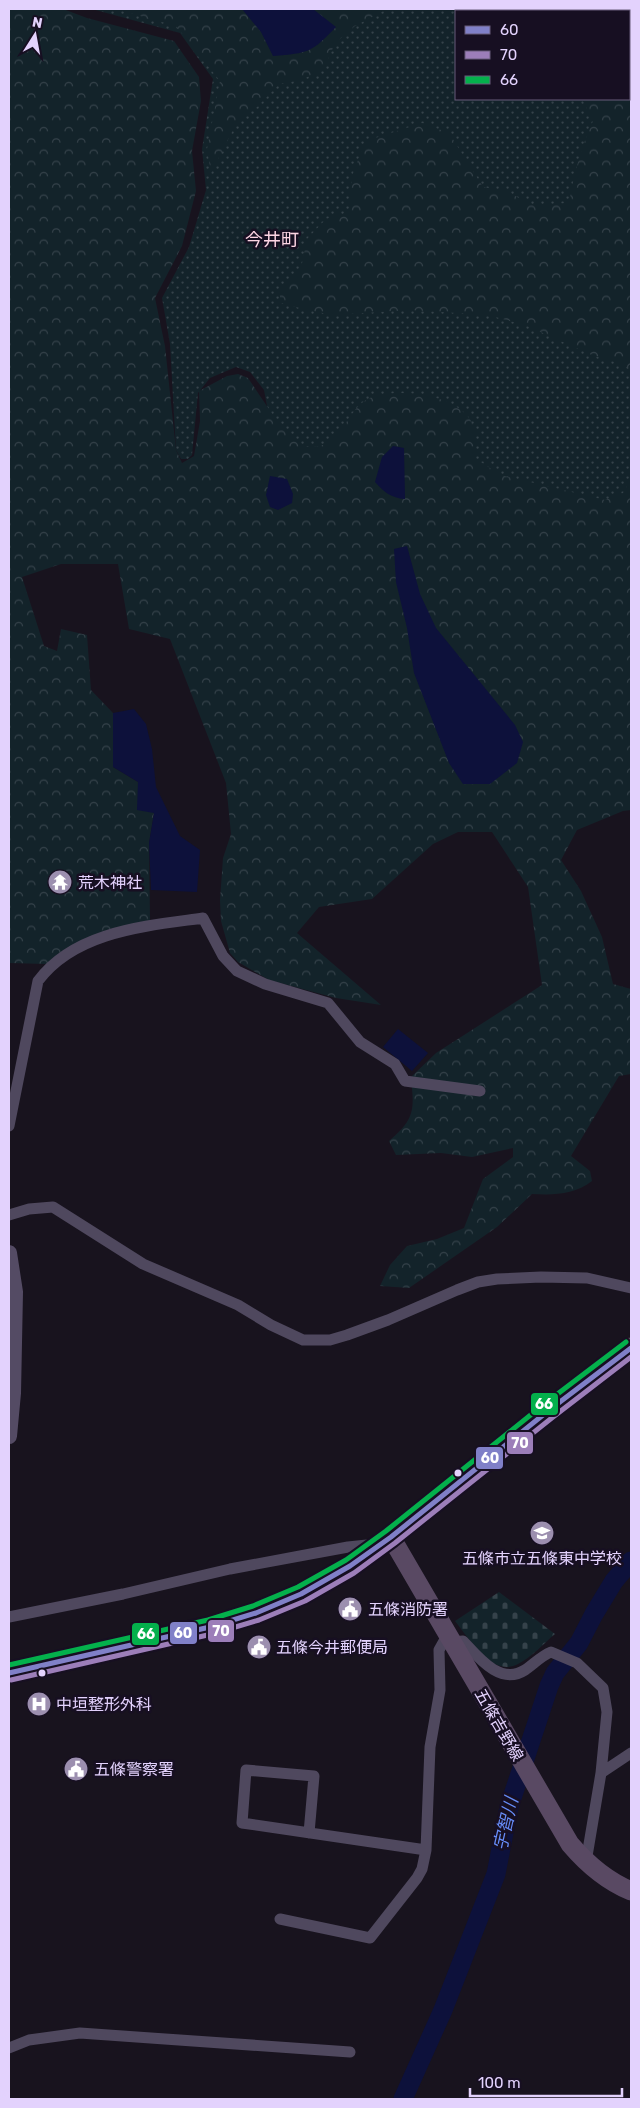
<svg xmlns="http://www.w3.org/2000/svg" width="640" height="2108" viewBox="0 0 640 2108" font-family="Rubik,'Noto Sans JP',sans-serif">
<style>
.grass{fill:url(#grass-dots);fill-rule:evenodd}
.forest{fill:url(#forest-crowns)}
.cemetery{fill:url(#cemetery-stones)}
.water{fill:#0d113b}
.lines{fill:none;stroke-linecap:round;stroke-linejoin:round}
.river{stroke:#0d113b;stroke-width:19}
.street{stroke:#4f485e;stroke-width:11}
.secondary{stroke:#544b64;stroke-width:16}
.primary{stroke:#594963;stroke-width:19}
.highway{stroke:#5f4a5a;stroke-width:21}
.bus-1-casing{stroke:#170f22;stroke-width:9}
.bus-2-casing{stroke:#170f22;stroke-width:9}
.bus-3-casing{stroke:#170f22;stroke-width:9}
.bus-1{stroke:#8080c8;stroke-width:5}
.bus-2{stroke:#9c7eb9;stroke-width:5}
.bus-3{stroke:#04b04c;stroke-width:5}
.bus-dot{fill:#e3d2fd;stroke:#170f22;stroke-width:2}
.labels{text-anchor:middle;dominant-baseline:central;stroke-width:5;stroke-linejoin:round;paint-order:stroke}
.poi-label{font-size:16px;fill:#e3d2fd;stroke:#170f22;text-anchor:start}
.street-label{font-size:16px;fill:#e3d2fd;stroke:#170f22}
.neighbourhood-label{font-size:18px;fill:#fdd4e3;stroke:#170f22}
.water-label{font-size:18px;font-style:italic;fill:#668cf7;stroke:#170f22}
.line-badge{stroke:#170f22;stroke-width:2}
.badge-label{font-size:14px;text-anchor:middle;font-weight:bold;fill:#fff}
</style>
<defs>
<pattern id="grass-dots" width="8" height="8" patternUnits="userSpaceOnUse" patternTransform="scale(1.25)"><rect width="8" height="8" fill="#13232a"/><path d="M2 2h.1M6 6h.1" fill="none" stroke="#35424a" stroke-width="1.8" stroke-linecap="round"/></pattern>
<pattern id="forest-crowns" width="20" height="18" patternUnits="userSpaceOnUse" patternTransform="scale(1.25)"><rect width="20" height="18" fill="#13232a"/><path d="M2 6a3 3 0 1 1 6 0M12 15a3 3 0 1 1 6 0" fill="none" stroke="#35424a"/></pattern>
<pattern id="cemetery-stones" width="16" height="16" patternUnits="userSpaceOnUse" patternTransform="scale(1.25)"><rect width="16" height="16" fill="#13232a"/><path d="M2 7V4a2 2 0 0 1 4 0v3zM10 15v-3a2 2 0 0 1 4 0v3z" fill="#35424a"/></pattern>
</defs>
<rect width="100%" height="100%" fill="#18131e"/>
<!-- grass -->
<path class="grass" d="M 92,9 L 631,9 L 631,507 L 321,464 L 270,422 L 264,390 L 250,372 L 236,367 L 210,378 L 198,393 L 192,455 L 188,459 L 181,459 L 176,450 L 170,344 L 162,298 L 189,247 L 206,190 L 202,149 L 213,79 L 180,33 ZM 456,11 L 629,11 L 629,99 L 456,99 Z"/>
<!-- forest -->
<path class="forest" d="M 9,9 L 63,9 L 87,18 L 174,41 L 199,77 L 201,101 L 192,151 L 196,191 L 182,246 L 155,298 L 165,346 L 176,450 L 182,463 L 194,456 L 200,421 L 199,391 L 227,376 L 238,374 L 248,378 L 275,418 L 304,447 C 310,447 317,447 323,445 C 343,439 348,409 368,399 C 394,386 465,394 474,428 C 476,437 473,448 476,459 L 501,475 L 605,500 L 623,493 L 631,479 L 631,810 L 623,811 L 577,830 L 561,860 L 581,891 L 602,937 L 613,984 L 631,989 L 631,1074 L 619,1076 L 571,1156 L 590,1171 L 592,1181 C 574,1195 554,1195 532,1194 L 497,1227 L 409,1288 L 380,1286 L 390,1265 L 407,1246 L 437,1239 L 464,1228 L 483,1179 L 513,1157 L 513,1148 L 472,1157 L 441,1153 L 396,1155 L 389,1141 C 416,1118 414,1109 411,1077 L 436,1053 L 542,985 L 528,887 L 492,832 L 458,832 L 433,844 L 372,899 L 319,907 L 297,933 L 381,1005 L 336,998 L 269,980 L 238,962 L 230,953 L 221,921 L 220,900 L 223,858 L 231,834 L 226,783 L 170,639 L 129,629 L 118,564 L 61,564 L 22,577 L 44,646 L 57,651 L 61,629 L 87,635 L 91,690 L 113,713 L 113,767 L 138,782 L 154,813 L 149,843 L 150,921 L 63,951 L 46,964 L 9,963 Z
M 115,9 L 387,9 L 355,26 L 335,43 L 324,69 L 301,80 L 279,84 L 257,107 L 238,120 L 211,173 L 207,149 L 220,81 L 176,26 Z
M 629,53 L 631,54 L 631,369 L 619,363 L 594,356 L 525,325 L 488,315 L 410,310 L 333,315 L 307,310 L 281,303 L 279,290 L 300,273 L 307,239 L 326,219 L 349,212 L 352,176 L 361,152 L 369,140 L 422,123 L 449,133 L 483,187 L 509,192 L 530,205 L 569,203 C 574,174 581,147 593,121 L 582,99 L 629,99 Z"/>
<!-- cemetery -->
<path class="cemetery" d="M 499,1592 L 555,1634 C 543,1644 532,1657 518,1664 C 491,1678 469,1638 455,1621 Z"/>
<!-- water -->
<path class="water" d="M 242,9 L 313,9 L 336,27 C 311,53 309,53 273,56 L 261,32 Z
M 393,446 L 404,448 L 405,499 C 391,498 384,492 375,482 L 382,457 Z
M 270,476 L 287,479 L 293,494 L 292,503 L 278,510 L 270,507 L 266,495 Z
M 407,546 L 420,594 L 436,628 L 515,725 L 523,742 L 517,763 L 490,784 L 463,784 L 449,763 L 414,673 L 407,628 L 396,582 L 394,549 Z
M 134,709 L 146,724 L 152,749 L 156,787 L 180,836 L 200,850 L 197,892 L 151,890 L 149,843 L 154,813 L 137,810 L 138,782 L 113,767 L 113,713 Z
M 398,1029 L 428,1053 L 412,1071 L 383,1047 Z"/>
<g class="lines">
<!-- river -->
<path class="river" d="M 403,2099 L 443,2010 L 496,1874 L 509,1807 L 549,1686 L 555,1673 L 579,1643 L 594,1614 L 614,1581 L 631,1561"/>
<!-- street -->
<path class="street" d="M 9,1126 L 38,981 C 75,931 146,926 203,918 L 223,956 L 237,971 L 265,984 L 328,1003 L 360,1042 L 395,1064 L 405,1081 L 480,1091
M 9,1215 L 29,1209 L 53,1207 L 143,1264 L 238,1305 L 271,1325 L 303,1340 L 330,1340 L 347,1335 L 388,1320 L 457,1290 L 478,1282 L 497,1279 L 541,1277 L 587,1278 L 631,1288
M 9,1617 L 123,1594 L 230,1569 L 348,1547 L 367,1545 L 374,1547
M 453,1642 L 463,1641 C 478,1657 500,1686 525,1670 C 534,1664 541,1656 551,1652 L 577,1663 L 603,1688 L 607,1712 L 601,1773 L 586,1862
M 601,1773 L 631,1753
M 309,1833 L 314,1776 L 246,1770 L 242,1823 L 426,1850
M 280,1919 L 370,1938 L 417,1878 L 422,1869 L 426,1850 L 430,1747 L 440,1690 L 439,1650 L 448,1634
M 9,2048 L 29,2040 L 80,2033 L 350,2052"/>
<!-- secondary -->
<path class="secondary" d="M 9,1253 L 15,1292 L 13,1393 L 9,1436"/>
<!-- primary -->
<path class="primary" d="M 391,1537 L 570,1844 C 587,1864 607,1881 631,1891"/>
<!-- highway -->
<path class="highway" d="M 9,1673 L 210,1627 L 256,1613 L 301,1594 L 350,1566 L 391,1537 L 548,1411 L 631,1348"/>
<defs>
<path id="bus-1" d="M 9,1673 L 210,1627 L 256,1613 L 301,1594 L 350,1566 L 391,1537 L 548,1411 L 631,1348"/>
<path id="bus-2" d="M 11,1680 L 212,1634 L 259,1620 L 305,1601 L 354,1573 L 395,1543 L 553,1417 L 631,1357"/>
<path id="bus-3" d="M 9,1665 L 208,1620 L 253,1606 L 298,1587 L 346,1560 L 386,1531 L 543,1405 L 626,1342"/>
</defs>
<!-- bus-1 casing -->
<use href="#bus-1" class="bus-1-casing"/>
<!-- bus-2 casing -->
<use href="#bus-2" class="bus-2-casing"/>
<!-- bus-3 casing -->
<use href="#bus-3" class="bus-3-casing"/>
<!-- bus-1 -->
<use href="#bus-1" class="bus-1"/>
<!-- bus-2 -->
<use href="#bus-2" class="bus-2"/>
<!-- bus-3 -->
<use href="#bus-3" class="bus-3"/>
</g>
<!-- icons -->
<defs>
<symbol id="temple-disc" viewBox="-11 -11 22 22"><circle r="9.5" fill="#9c8faf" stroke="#170f22"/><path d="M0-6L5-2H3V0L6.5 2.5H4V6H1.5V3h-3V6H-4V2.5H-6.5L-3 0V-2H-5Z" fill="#fff"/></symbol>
<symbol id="school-disc" viewBox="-11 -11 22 22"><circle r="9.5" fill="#9c8faf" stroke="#170f22"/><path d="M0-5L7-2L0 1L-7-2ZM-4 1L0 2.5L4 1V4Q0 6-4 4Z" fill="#fff"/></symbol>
<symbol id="civic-disc" viewBox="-11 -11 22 22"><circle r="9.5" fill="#9c8faf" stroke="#170f22"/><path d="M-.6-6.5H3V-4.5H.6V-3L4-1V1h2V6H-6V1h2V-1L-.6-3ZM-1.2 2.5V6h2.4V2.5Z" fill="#fff"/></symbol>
<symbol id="hospital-disc" viewBox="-11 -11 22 22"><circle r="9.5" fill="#9c8faf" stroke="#170f22"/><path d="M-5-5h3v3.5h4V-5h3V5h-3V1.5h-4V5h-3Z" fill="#fff"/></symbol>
</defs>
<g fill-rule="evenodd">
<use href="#temple-disc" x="46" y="868" width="28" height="28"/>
<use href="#school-disc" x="528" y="1519" width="28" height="28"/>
<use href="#civic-disc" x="336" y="1595" width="28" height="28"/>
<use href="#civic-disc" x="245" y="1633" width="28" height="28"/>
<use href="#hospital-disc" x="25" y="1690" width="28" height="28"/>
<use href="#civic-disc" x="62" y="1755" width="28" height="28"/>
</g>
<!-- markers -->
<g class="bus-dot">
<circle cx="458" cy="1473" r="4.5"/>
<circle cx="42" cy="1673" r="4.5"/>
</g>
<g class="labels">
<!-- poi labels -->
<g class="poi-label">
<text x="78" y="882">荒木神社</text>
<text x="542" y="1558" text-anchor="middle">五條市立五條東中学校</text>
<text x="368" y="1609">五條消防署</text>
<text x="276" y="1647">五條今井郵便局</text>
<text x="56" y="1704">中垣整形外科</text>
<text x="94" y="1769">五條警察署</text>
</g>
<!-- street labels -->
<g class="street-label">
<text transform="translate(499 1725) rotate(60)">五條吉野線</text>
</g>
<!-- neighbourhood labels -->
<g class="neighbourhood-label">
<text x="272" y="240">今井町</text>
</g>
<!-- water labels -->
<g class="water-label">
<text transform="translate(506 1824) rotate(-77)">宇智川</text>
</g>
</g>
<g class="line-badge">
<rect x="530" y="1392" width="29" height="24" rx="5" fill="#04b04c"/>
<rect x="506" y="1431" width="28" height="24" rx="5" fill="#9c7eb9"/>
<rect x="475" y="1446" width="29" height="24" rx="5" fill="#8080c8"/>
<rect x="207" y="1619" width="28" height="24" rx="5" fill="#9c7eb9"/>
<rect x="169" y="1621" width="29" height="24" rx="5" fill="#8080c8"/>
<rect x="131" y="1622" width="29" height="24" rx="5" fill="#04b04c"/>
</g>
<g class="badge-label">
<text x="544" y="1409">66</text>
<text x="520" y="1448">70</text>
<text x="490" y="1463">60</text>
<text x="221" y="1636">70</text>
<text x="183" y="1638">60</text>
<text x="146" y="1639">66</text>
</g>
<!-- border -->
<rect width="640" height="2108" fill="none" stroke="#e3d2fd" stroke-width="20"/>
<!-- legend -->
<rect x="455" y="10" width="175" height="90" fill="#170f22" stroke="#695d7a"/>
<rect x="465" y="26" width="25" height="8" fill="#8080c8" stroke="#695d7a"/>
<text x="500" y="35" font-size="15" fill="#e3d2fd">60</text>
<rect x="465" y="51" width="25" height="8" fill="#9c7eb9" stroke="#695d7a"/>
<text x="500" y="60" font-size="15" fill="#e3d2fd">70</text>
<rect x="465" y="76" width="25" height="8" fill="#04b04c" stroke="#695d7a"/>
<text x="500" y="85" font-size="15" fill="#e3d2fd">66</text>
<!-- north arrow -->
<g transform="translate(35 35) rotate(11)" stroke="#170f22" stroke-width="4" paint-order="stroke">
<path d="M0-4L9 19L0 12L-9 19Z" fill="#e3d2fd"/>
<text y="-8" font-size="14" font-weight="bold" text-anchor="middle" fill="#e3d2fd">N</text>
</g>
<!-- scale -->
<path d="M470 2088v8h152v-8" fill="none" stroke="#e3d2fd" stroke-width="2.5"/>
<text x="478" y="2088" font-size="15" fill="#e3d2fd" stroke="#170f22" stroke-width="4" paint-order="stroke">100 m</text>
</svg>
